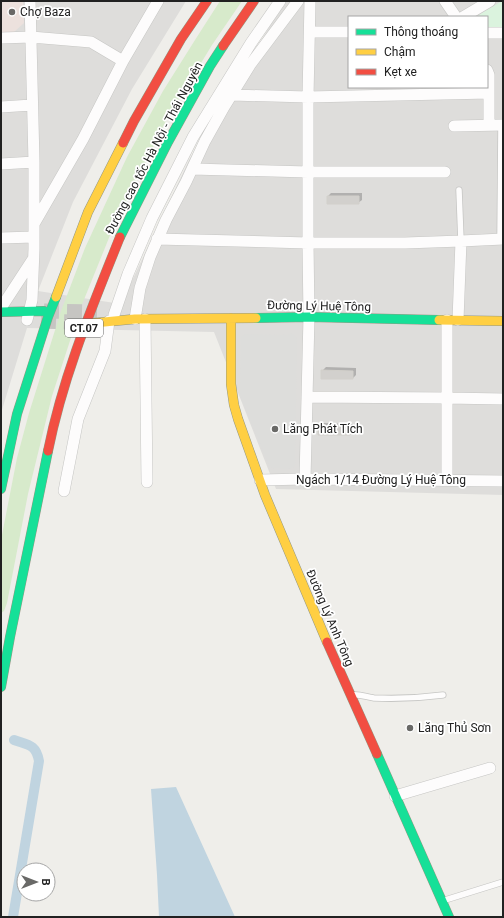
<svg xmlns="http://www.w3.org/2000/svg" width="504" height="918" viewBox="0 0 504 918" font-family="Roboto,sans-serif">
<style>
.residential{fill:#dedddb;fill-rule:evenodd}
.commercial{fill:#ece1dd}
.religious{fill:#dddddb}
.grass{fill:#d7eacb}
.park{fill:#dbf3de}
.water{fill:#c0d4e0}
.shadow{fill:#0003}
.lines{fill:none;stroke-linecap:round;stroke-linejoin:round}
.canal{stroke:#c0d4e0;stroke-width:10}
.building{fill:#d2d0cd;stroke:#d2d0cb}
.secondary-tunnel{stroke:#c6c5c2;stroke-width:15;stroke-dasharray:15 8;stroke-linecap:butt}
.lane-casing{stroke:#c6c6c4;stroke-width:7}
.street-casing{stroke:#c6c6c4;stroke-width:12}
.fast-casing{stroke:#949883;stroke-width:10}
.slow-casing{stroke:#949883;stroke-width:10}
.jam-casing{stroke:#949883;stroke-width:10}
.lane{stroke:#fdfcfc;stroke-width:5.5}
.street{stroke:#fdfcfc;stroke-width:11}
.fast{stroke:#16e098;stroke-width:9}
.slow{stroke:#ffcf43;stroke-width:9}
.jam{stroke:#f24e42;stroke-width:9}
.poi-dot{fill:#696967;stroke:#fff;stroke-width:1.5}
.labels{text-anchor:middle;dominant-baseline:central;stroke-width:3.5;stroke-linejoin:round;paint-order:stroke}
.shield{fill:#fff;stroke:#646464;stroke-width:1}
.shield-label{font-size:11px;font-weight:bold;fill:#212121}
.poi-label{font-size:12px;fill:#212121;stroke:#fff;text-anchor:start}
.street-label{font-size:12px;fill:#212121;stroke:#fff}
</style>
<rect width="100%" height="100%" fill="#efeeea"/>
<!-- residential -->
<path class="residential" d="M 1,1 L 186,1 L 132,89 L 73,202 L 38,291 L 121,304 L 189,160 L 280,9 L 286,1 L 503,1 L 503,495 L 276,489 L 214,332 L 27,328 L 1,413 ZM 349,17 L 487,17 L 487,87 L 349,87 Z"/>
<!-- commercial -->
<path class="commercial" d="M 1,1 L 23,1 L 24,23 L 14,32 L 1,32 Z"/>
<!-- religious -->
<path class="religious" d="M 291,333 L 296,336 L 297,340 L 295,466 L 290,469 L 272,468 L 268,463 L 240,395 L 241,337 L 245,334 L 287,335 Z"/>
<!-- grass -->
<path class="grass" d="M 220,1 L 242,1 L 212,45 L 168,117 L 115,223 L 81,307 L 52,396 L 28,494 L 7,603 L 4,611 L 1,613 L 1,540 L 17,458 L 29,413 L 61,311 L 85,248 L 127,157 L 163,91 L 195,40 Z"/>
<!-- park -->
<path class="park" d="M 502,1 L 503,1 L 503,28 L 487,28 L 487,17 L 478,16 L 482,13 Z"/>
<!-- water -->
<path class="water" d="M 176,787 L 235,917 L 159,917 L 157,875 L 151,789 Z"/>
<!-- shadow -->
<path class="shadow" d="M 331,193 L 362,193 L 362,200 L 358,203 L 328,196 Z
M 326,367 L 356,368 L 356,375 L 353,378 L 322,371 Z
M 322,423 L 353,424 L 353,431 L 349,434 L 319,427 Z"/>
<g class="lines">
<!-- canal -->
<path class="canal" d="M 13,917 L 39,761 C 36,744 28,745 14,740"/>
</g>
<!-- building -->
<path class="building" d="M 327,196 L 359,196 L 359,204 L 327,204 Z
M 321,370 L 353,371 L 353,379 L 321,379 Z
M 318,426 L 350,427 L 350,435 L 318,435 Z"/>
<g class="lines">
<!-- secondary-tunnel -->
<path class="secondary-tunnel" d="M 44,311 L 97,312
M 41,321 L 94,323"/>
<defs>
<path id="lane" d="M 459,190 L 461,241
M 500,239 L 501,125
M 352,695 C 360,694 366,697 374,698 C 397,699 420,698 443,695
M 442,901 L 503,882"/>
<path id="street" d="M 445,1 L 456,17
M 463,17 L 490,1
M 310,32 L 349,32
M 487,33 L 503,33
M 1,38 L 31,37 L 91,42 L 123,61
M 487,70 L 489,75 L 489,125
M 232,95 L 308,97 L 489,93
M 1,107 L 32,105
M 454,126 L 503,125
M 1,164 L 34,162
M 192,169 L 308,172 L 445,172
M 34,224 L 83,139 L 123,61 L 158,1
M 1,238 L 34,237
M 157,239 L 308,243 L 405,243 L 461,241
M 1,308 L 33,259
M 114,315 L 128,274 L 152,218 L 193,137 L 251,43 L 280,1
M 135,319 L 140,288 L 150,257 L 166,220 L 186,182 L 205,141 L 224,107 L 250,65 L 298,1
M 145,319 L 147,482
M 27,320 L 32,300 L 34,249 L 34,162 L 30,1
M 458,320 L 461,241 L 503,239
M 307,397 L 447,398 L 447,320
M 305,479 L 309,317 L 308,243 L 308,97 L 310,1
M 260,480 L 305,479 L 503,481
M 447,480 L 447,398 L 503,399
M 64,491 L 78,419 L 105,351 L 109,321
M 395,796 L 490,768"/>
<path id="fast" d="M 120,237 L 168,142 L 210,66 L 223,46
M 1,312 L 44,311
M 256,318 L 309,317 L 439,320
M 1,489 L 17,414 L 48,317 L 56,297
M 1,687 L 10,637 L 48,451
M 377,754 L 449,917"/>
<path id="slow" d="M 56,297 L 88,212 L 123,143
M 231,318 L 231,384 L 234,405 L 238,419 L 265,495 L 327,642
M 439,320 L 503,321
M 94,323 L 135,319 L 256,318"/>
<path id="jam" d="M 223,46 L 254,1
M 123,143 L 134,121 L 181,39 L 207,1
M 48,451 C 63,376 92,307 120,237
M 327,642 L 377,754"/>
</defs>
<!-- lane casing -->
<use href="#lane" class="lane-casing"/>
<!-- street casing -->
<use href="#street" class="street-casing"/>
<!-- fast casing -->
<use href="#fast" class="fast-casing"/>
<!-- slow casing -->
<use href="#slow" class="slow-casing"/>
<!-- jam casing -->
<use href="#jam" class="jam-casing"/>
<!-- lane -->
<use href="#lane" class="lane"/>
<!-- street -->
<use href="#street" class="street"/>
<!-- fast -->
<use href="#fast" class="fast"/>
<!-- slow -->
<use href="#slow" class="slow"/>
<!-- jam -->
<use href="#jam" class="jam"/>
</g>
<!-- markers -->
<g class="poi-dot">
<circle cx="12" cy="12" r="4"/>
<circle cx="275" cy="429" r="4"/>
<circle cx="410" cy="728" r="4"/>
</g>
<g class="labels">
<!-- shield labels -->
<rect class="shield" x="65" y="319" width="38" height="18" rx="3"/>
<g class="shield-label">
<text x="84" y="328">CT.07</text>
</g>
<!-- poi labels -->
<g class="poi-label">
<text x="20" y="12">Chợ Baza</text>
<text x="283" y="429">Lăng Phát Tích</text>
<text x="418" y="728">Lăng Thủ Sơn</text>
</g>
<!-- street labels -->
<g class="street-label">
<text transform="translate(154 148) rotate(-62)">Đường cao tốc Hà Nội - Thái Nguyên</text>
<text transform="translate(319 306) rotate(1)">Đường Lý Huệ Tông</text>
<text x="381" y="480">Ngách 1/14 Đường Lý Huệ Tông</text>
<text transform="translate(330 618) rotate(67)">Đường Lý Anh Tông</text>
</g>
</g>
<!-- border -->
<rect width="504" height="918" fill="none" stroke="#212121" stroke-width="4"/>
<!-- legend -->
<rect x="348" y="16" width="140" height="72" fill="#ffffff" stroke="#a6a6a6"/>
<rect x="356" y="29" width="20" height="6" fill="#16e098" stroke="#a6a6a6"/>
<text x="384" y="36" font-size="12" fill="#212121">Thông thoáng</text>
<rect x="356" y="49" width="20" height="6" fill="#ffcf43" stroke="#a6a6a6"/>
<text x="384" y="56" font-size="12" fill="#212121">Chậm</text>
<rect x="356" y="69" width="20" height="6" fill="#f24e42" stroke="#a6a6a6"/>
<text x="384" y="76" font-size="12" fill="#212121">Kẹt xe</text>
<!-- north arrow -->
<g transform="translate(36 882) rotate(90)"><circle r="19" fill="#ffffff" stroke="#a6a6a6"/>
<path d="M0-3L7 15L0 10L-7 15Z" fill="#696967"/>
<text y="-6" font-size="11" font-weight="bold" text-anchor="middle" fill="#212121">B</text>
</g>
</svg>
